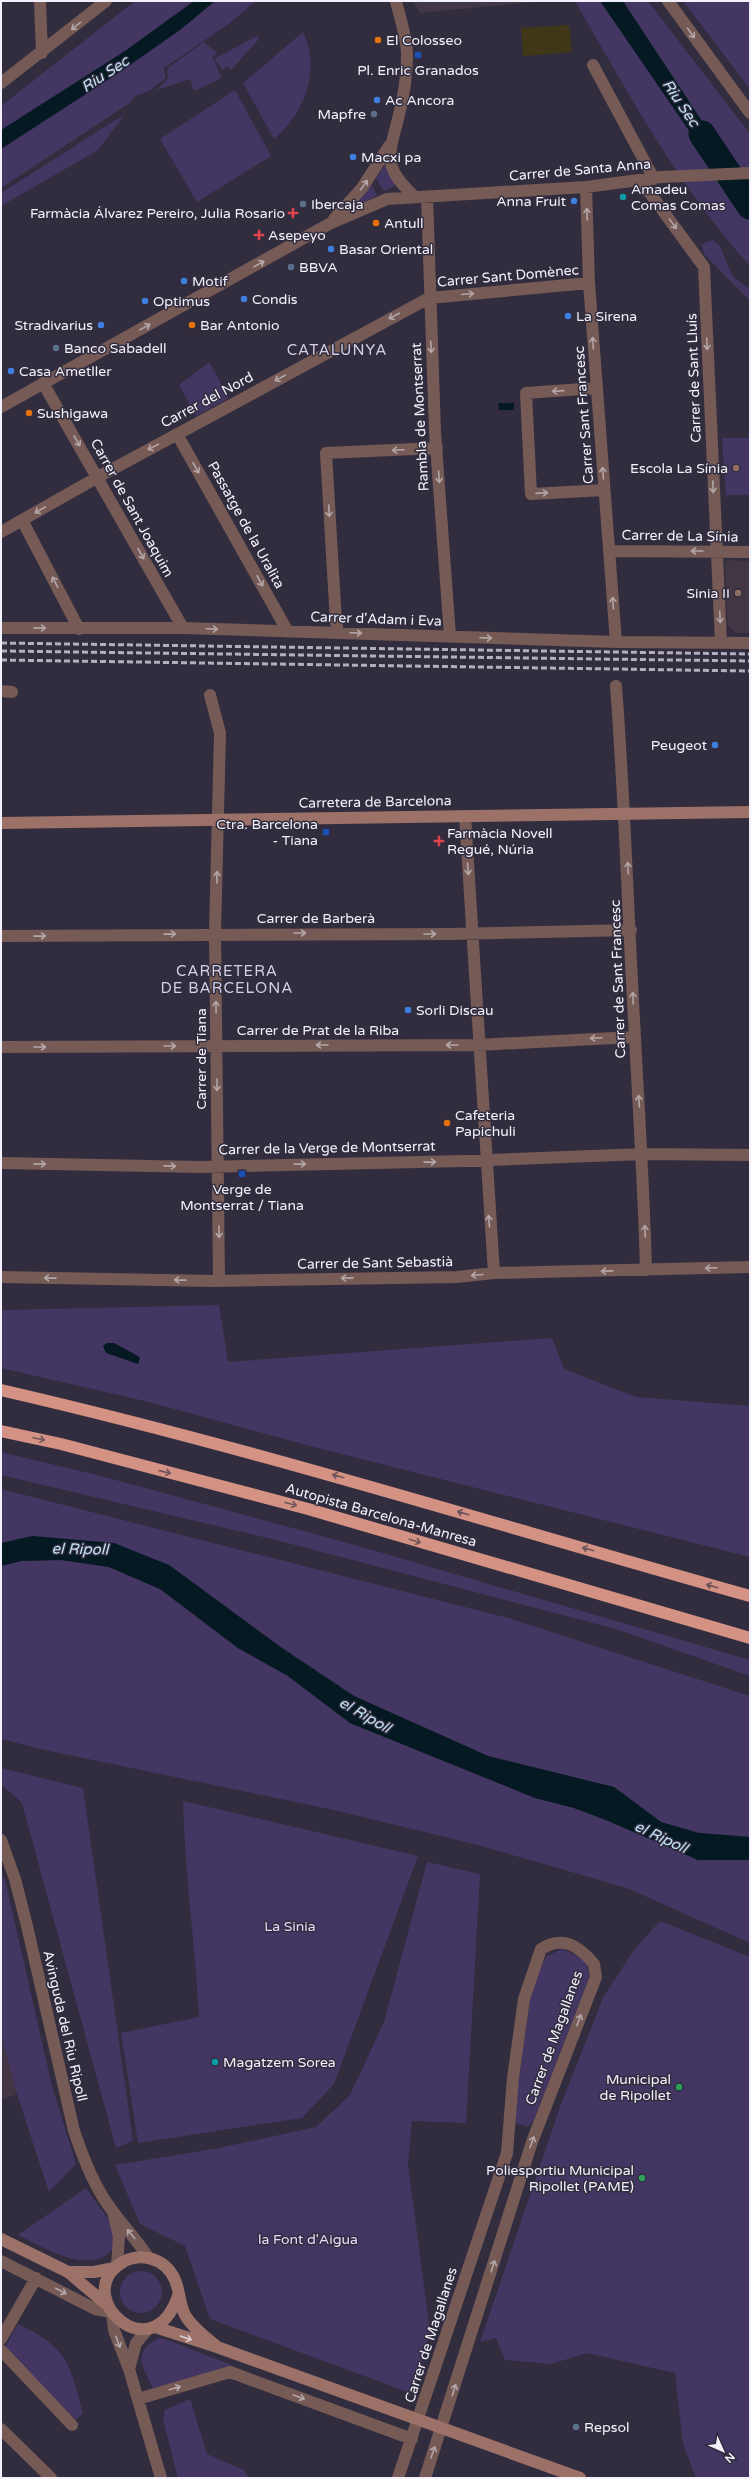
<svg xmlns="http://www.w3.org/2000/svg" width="751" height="2479" viewBox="0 0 751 2479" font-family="'Varela Round',sans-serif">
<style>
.commercial{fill:#413746}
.education{fill:#423645}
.green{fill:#443662}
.sand{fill:#3f3717}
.water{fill:#051923}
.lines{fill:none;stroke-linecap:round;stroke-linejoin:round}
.river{stroke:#051923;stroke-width:27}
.minor{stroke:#755a55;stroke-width:12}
.tertiary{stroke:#755a55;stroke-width:12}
.secondary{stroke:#9c7168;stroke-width:12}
.motorway{stroke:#d49285;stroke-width:12}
.rail{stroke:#b3b0bd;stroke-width:3;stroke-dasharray:6 3;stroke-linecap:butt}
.oneway{stroke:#b4a6a8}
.oneway2{stroke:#72555a}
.oneway3{stroke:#d9cbd0}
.food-dot{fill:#e8710a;stroke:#312d3e;stroke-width:1.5}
.transit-dot{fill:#1a4fb4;stroke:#312d3e;stroke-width:1.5}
.shop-dot{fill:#3f7fe0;stroke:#312d3e;stroke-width:1.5}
.service-dot{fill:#5c6f8a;stroke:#312d3e;stroke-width:1.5}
.culture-dot{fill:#0f9aa8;stroke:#312d3e;stroke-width:1.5}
.health-dot{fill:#e0444e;stroke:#312d3e;stroke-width:1.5}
.education-dot{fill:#8d6e63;stroke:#312d3e;stroke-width:1.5}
.leisure-dot{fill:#2e9e5b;stroke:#312d3e;stroke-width:1.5}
.labels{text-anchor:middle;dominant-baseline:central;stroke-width:3;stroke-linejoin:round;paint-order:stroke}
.poi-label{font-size:14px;fill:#f3f1fc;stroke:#312d3e;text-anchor:start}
.street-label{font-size:14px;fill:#f3f1fc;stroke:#312d3e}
.park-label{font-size:14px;fill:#e4dcfd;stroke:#312d3e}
.water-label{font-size:15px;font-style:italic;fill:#c2e4f8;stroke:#312d3e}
.neighbourhood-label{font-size:15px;letter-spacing:1px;fill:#d5d0e6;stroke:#312d3e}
</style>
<rect width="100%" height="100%" fill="#312d3e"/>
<!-- commercial -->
<path class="commercial" d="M 413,1 L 546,1 L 420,13 Z"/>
<!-- education -->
<path class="education" d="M 728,560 L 750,561 L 750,633 L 735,633 L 727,624 L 725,562 Z
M 1,2035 L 17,2094 L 1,2100 Z"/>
<!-- green -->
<path class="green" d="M 135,1 L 256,1 L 230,23 L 164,68 L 166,78 L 149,91 L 135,96 L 131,102 L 1,188 L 1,106 Z
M 575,1 L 648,1 L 750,134 L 750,266 C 678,186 628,93 575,1 Z
M 683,1 L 750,1 L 750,89 Z
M 303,32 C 321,70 305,113 274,139 L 243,83 Z
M 257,36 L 259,39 L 231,70 L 227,66 L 223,70 L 214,59 Z
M 204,42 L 217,53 L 212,57 L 213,59 L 222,78 L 194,91 L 190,79 L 157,90 L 168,78 L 167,71 L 169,67 Z
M 235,90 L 271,156 L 197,202 L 160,139 Z
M 125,114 L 98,150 L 1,206 L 1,193 Z
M 385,165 L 396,185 L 384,191 L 376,178 Z
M 371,184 L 377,195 L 350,211 Z
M 713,240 L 720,246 L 733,277 L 750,289 L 750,301 L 704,254 L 702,244 Z
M 209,362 L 229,398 L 196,416 L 179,385 Z
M 722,438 L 750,438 L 750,495 L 726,495 Z
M 219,1305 L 228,1362 L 552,1338 L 564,1369 L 636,1397 L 750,1406 L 750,1557 L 314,1447 L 149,1402 L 1,1368 L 1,1310 Z
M 1,1452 L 101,1476 L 355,1545 L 750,1660 L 750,1676 L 616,1629 L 276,1540 L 1,1475 Z
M 1,1489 L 508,1618 L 750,1696 L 750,1837 L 699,1833 L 661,1822 L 614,1787 L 488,1756 L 354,1696 L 282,1648 L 169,1565 L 33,1536 L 1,1543 Z
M 61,1560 L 109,1567 L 160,1589 L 238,1648 L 288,1676 L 350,1723 L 535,1798 L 574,1808 L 606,1820 L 698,1860 L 750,1860 L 750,1943 L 627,1888 L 474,1844 L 334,1810 L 45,1750 L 1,1739 L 1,1566 L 21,1561 Z
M 1,1768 L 83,1788 L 133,2141 L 116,2148 L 22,1803 L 1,1784 Z
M 183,1801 L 418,1856 L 334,2084 L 302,2118 L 138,2143 L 121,2033 L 199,2017 C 195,1945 185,1873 183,1801 Z
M 427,1862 L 480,1874 L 466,2123 L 412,2121 L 408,2165 L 430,2331 L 413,2394 L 210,2319 L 185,2246 L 140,2224 L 115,2165 L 219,2148 L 316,2127 L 350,2095 L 384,2022 Z
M 1,1870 L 6,1884 L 52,2086 L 76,2164 L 49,2192 L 17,2094 L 1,2035 Z
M 660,1921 L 750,1957 L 750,2478 L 696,2478 L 683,2444 L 675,2373 L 587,2353 L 551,2364 L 505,2360 L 496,2338 L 480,2342 L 560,2107 L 603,1998 L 633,1951 Z
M 562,1949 C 578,1956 589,1959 589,1978 L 533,2122 L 527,2127 L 516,2123 L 514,2114 L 530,2001 L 539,1968 L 547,1956 Z
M 86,2188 C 94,2200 111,2220 115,2234 C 117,2239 115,2247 111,2251 C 87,2275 43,2247 18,2235 Z
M120 2292a21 21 0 1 1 42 0a21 21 0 1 1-42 0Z
M 18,2324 C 68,2348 69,2362 83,2413 L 76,2420 L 7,2351 L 6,2345 Z
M 158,2338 L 165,2339 L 234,2366 L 153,2388 C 142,2366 132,2354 158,2338 Z
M 190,2399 L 207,2454 L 244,2470 L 249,2478 L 178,2478 L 163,2420 L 165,2410 Z"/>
<!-- sand -->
<path class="sand" d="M 569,25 L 572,52 L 523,56 L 521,28 Z"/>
<!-- water -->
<path class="water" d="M 194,1 L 215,1 L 180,30 L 120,72 L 1,149 L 1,130 L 125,51 Z
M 600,1 L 623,1 L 723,153 L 723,165 L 705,154 Z
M 498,403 L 514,403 L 514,410 L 499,410 Z
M 107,1343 L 114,1343 L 138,1356 L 140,1358 L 138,1364 L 106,1353 L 103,1346 Z
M 33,1536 L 114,1543 L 169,1565 L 282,1648 L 354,1696 L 488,1756 L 614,1787 L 661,1822 L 699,1833 L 750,1837 L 750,1860 L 698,1860 L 606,1820 L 574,1808 L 535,1798 L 350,1723 L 288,1676 L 238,1648 L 160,1589 L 109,1567 L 61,1560 L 21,1561 L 1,1566 L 1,1543 Z"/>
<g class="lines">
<!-- river -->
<path class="river" d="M 702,134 L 750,206"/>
<!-- minor -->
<path class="minor" d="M 40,1 L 42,53
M 396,1 C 400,19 407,37 407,55 C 407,76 403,100 398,119 C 388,157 383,167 414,196
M 668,1 L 750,113
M 593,65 L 654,179
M 1,83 L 106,1
M 641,181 L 704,267 L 721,643
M 586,187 L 589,283 L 616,642
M 427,197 L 435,432 L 450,636
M 334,219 L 362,188 L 389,146
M 43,383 L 183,628
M 597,388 L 526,393 L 531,494 L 604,490
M 1,407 L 329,224 L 387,199 L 586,187 L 661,177 L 750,173
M 177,434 L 288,632
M 22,520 L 79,629
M 1,532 L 98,477 L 429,298 L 589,283
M 609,551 L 750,552
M 1,628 L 183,628 L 616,642 L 750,643
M 338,633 L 336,622 L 326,453 L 437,448
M 616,686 C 625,803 628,920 635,1037 C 639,1115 644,1192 646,1270
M 1,691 L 12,692
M 210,695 L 220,733 L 215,933 L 219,1281
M 465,816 L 494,1273
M 1,936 L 450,934 L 631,930
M 1,1047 L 478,1045 L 634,1037
M 1,1163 L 200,1167 L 463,1161 L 643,1154 L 750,1155
M 1,1277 L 214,1281 L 457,1277 L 494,1273 L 750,1267
M 1,2261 L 95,2309 L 111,2312
M 112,2313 L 114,2330 L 129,2369 L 161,2478
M 1,2339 L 36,2278
M 1,2350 L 72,2425
M 129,2369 L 136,2343 L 148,2329
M 138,2399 L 230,2372 L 412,2439
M 1,2429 L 51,2478
M 398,2478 L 507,2153 L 513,2078 L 524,1999 L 541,1949 C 563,1935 579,1946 594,1964 L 596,1977 L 532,2142 L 425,2478"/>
<!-- tertiary -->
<path class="tertiary" d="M 1,1840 L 15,1879 L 27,1926 L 74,2131 C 84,2160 95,2189 114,2213 C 125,2228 138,2241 148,2257
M 114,2216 L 119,2236 L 117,2266"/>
<!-- secondary -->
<path class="secondary" d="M 1,823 L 750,812
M 1,2239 L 68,2272 L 107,2305
M 68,2272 L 94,2272 L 114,2268
M 178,2296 C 152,2371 75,2300 117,2266 C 137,2250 165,2257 175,2280 C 180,2291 179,2303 185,2315 C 192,2327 204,2336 215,2345
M 155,2327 L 217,2347 L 580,2478"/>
<!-- motorway -->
<path class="motorway" d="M 1,1390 C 254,1448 500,1526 750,1596
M 1,1431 L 61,1444 L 308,1509 L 750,1638"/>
<!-- rail -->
<path class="rail" d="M 1,643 L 750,654
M 1,651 L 750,661
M 1,660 L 750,671"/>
</g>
<!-- one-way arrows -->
<defs><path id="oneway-shaft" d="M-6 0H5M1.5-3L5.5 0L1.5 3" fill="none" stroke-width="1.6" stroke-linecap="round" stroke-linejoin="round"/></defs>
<g class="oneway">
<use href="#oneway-shaft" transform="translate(76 26) rotate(141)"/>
<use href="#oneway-shaft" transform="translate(691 33) rotate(54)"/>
<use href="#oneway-shaft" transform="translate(364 185) rotate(-54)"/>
<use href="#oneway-shaft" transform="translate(587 214) rotate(-92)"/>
<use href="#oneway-shaft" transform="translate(673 224) rotate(54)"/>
<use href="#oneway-shaft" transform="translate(259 264) rotate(-29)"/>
<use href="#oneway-shaft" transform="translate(468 294) rotate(-5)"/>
<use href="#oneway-shaft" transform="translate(394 316) rotate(152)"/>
<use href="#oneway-shaft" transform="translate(145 327) rotate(-29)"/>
<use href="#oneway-shaft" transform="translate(593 343) rotate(-94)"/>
<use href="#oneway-shaft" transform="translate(707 344) rotate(88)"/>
<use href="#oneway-shaft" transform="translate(431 347) rotate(87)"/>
<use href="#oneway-shaft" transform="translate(280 378) rotate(152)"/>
<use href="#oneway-shaft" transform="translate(558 391) rotate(176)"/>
<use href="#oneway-shaft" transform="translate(77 441) rotate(59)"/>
<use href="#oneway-shaft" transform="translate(153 447) rotate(152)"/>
<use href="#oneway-shaft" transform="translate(398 450) rotate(177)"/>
<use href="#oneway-shaft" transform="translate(196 468) rotate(61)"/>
<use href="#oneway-shaft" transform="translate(603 473) rotate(-94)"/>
<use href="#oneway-shaft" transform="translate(439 477) rotate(86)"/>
<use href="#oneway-shaft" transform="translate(713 487) rotate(88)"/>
<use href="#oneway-shaft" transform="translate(542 493) rotate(-4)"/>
<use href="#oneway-shaft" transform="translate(40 510) rotate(150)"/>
<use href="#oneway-shaft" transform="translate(329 511) rotate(87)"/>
<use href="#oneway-shaft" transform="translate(697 551) rotate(-180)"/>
<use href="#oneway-shaft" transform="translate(141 554) rotate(61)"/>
<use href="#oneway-shaft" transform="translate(260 581) rotate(61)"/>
<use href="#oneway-shaft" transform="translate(55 582) rotate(-118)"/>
<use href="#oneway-shaft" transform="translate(613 603) rotate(-94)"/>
<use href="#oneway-shaft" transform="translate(720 617) rotate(87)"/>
<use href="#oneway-shaft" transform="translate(40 628) rotate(1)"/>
<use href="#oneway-shaft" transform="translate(212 629) rotate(2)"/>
<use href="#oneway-shaft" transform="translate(356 633) rotate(2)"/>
<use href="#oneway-shaft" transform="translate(486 638) rotate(2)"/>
<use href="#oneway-shaft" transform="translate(628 868) rotate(-93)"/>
<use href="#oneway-shaft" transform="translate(468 869) rotate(86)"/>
<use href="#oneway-shaft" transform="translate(217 877) rotate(-89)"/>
<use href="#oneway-shaft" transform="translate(300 933)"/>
<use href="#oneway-shaft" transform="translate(170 934) rotate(-1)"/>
<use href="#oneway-shaft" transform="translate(430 934)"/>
<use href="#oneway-shaft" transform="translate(40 936) rotate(-1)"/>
<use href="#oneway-shaft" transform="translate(633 998) rotate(-92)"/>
<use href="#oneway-shaft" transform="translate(216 1007) rotate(-91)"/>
<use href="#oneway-shaft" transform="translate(596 1038) rotate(177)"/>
<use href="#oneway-shaft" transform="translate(322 1045) rotate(180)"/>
<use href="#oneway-shaft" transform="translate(452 1045) rotate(180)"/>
<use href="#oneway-shaft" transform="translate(170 1046)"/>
<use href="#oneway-shaft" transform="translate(40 1047)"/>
<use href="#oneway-shaft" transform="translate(217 1085) rotate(90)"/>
<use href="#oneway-shaft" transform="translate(639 1101) rotate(-94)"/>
<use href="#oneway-shaft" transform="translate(430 1162) rotate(-1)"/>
<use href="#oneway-shaft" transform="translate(40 1164) rotate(1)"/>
<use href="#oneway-shaft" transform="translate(300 1164) rotate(-1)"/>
<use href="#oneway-shaft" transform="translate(170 1166) rotate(1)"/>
<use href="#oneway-shaft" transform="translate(489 1221) rotate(-95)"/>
<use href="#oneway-shaft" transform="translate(645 1231) rotate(-92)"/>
<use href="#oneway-shaft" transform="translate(219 1232) rotate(89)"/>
<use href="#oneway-shaft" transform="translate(711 1268) rotate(178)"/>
<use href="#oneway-shaft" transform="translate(607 1271) rotate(179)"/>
<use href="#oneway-shaft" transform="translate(477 1275) rotate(175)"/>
<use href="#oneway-shaft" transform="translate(50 1278) rotate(-179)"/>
<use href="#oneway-shaft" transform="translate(347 1278) rotate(179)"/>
<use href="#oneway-shaft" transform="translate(180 1280) rotate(-179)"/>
<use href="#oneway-shaft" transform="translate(579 2020) rotate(-69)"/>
<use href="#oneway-shaft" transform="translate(532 2142) rotate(-71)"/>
<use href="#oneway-shaft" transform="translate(131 2234) rotate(-130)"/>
<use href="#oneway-shaft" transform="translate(493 2266) rotate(-73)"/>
<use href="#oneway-shaft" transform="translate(61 2291) rotate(28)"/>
<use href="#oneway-shaft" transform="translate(118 2342) rotate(70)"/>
<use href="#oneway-shaft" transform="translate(175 2388) rotate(-16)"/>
<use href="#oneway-shaft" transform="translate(454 2390) rotate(-73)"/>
<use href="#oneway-shaft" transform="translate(299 2397) rotate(20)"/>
<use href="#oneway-shaft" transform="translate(433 2452) rotate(-71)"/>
</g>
<g class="oneway2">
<use href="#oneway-shaft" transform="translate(39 1439) rotate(12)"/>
<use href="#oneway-shaft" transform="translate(165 1472) rotate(13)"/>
<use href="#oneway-shaft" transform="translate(338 1476) rotate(-164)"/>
<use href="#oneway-shaft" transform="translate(291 1504) rotate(15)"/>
<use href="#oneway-shaft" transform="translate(463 1513) rotate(-164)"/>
<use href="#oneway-shaft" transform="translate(415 1541) rotate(17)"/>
<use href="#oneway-shaft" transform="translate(588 1549) rotate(-164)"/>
<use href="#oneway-shaft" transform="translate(712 1586) rotate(-164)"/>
</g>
<use class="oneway3" href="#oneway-shaft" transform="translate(186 2338) rotate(19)"/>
<!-- markers -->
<g class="food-dot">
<circle cx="378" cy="40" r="4"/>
<circle cx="376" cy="223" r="4"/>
<circle cx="192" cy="325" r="4"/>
<circle cx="29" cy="413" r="4"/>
<circle cx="447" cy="1123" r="4"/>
</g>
<g class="transit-dot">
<rect x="414" y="51" width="8" height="8" rx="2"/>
<rect x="322" y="828" width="8" height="8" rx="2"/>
<rect x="238" y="1170" width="8" height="8" rx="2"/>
</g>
<g class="shop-dot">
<circle cx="377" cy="100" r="4"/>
<circle cx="353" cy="157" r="4"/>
<circle cx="574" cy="201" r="4"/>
<circle cx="331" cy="249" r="4"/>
<circle cx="184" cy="281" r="4"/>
<circle cx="244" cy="299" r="4"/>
<circle cx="145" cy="301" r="4"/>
<circle cx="568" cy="316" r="4"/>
<circle cx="101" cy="325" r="4"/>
<circle cx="11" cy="371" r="4"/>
<circle cx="715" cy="745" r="4"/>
<circle cx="408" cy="1010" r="4"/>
</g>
<g class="service-dot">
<circle cx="374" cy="114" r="4"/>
<circle cx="303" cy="204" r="4"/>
<circle cx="291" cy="267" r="4"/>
<circle cx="56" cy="348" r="4"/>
<circle cx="576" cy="2427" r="4"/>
</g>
<g class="culture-dot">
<circle cx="623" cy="197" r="4"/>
<circle cx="215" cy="2062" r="4"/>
</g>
<g class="health-dot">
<path d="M291 207h4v4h4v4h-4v4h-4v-4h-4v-4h4z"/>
<path d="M257 229h4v4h4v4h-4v4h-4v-4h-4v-4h4z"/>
<path d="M437 835h4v4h4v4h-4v4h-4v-4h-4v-4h4z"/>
</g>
<g class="education-dot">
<circle cx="736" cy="468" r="4"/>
<circle cx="738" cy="593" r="4"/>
</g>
<g class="leisure-dot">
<circle cx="679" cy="2087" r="4"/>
<circle cx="642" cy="2178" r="4"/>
</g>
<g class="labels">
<!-- poi labels -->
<g class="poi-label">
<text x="386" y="40">El Colosseo</text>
<text x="418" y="70" text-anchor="middle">Pl. Enric Granados</text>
<text x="385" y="100">Ac Ancora</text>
<text x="366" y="114" text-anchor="end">Mapfre</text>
<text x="361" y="157">Macxi pa</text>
<text x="631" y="189">Amadeu<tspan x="631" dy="16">Comas Comas</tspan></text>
<text x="566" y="201" text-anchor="end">Anna Fruit</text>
<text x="311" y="204">Ibercaja</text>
<text x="285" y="213" text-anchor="end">Farmàcia Álvarez Pereiro, Julia Rosario</text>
<text x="384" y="223">Antull</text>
<text x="268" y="235">Asepeyo</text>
<text x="339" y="249">Basar Oriental</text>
<text x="299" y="267">BBVA</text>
<text x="192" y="281">Motif</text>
<text x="252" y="299">Condis</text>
<text x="153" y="301">Optimus</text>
<text x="576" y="316">La Sirena</text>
<text x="93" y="325" text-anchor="end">Stradivarius</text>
<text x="200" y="325">Bar Antonio</text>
<text x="64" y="348">Banco Sabadell</text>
<text x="19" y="371">Casa Ametller</text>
<text x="37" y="413">Sushigawa</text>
<text x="728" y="468" text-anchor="end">Escola La Sínia</text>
<text x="730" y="593" text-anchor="end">Sinia II</text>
<text x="707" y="745" text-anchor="end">Peugeot</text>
<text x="318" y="824" text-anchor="end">Ctra. Barcelona<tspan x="318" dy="16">- Tiana</tspan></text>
<text x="447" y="833">Farmàcia Novell<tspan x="447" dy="16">Regué, Núria</tspan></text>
<text x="416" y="1010">Sorli Discau</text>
<text x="455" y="1115">Cafeteria<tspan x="455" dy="16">Papichuli</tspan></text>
<text x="242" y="1189" text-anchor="middle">Verge de<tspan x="242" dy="16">Montserrat / Tiana</tspan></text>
<text x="223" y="2062">Magatzem Sorea</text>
<text x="671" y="2079" text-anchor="end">Municipal<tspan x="671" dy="16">de Ripollet</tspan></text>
<text x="634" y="2170" text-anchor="end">Poliesportiu Municipal<tspan x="634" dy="16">Ripollet (PAME)</tspan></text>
<text x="584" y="2427">Repsol</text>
</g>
<!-- street labels -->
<g class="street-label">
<text transform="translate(580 170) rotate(-5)">Carrer de Santa Anna</text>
<text transform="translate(508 276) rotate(-5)">Carrer Sant Domènec</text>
<text transform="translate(694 378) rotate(-92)">Carrer de Sant Lluís</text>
<text transform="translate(207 400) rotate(-28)">Carrer del Nord</text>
<text transform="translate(584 415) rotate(-94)">Carrer Sant Francesc</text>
<text transform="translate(420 417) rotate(-93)">Rambla de Montserrat</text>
<text transform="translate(132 508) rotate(61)">Carrer de Sant Joaquim</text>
<text transform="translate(246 525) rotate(61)">Passatge de la Uralita</text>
<text transform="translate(680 536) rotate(1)">Carrer de La Sínia</text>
<text transform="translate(376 619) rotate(2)">Carrer d'Adam i Eva</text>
<text transform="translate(375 802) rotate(-1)">Carretera de Barcelona</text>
<text x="316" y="918">Carrer de Barberà</text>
<text transform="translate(618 979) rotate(-92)">Carrer de Sant Francesc</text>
<text x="318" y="1030">Carrer de Prat de la Riba</text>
<text transform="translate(201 1059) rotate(-90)">Carrer de Tiana</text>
<text transform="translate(327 1148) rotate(-1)">Carrer de la Verge de Montserrat</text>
<text transform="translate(375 1263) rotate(-1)">Carrer de Sant Sebastià</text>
<text transform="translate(381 1515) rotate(16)">Autopista Barcelona-Manresa</text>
<text transform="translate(65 2026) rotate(77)">Avinguda del Riu Ripoll</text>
<text transform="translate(554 2038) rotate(-70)">Carrer de Magallanes</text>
<text transform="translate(431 2335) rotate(-72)">Carrer de Magallanes</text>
</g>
<!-- park labels -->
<g class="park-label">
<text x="290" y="1926">La Sinia</text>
<text x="308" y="2239">la Font d'Aigua</text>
</g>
<!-- water labels -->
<g class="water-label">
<text transform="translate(105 74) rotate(-33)">Riu Sec</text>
<text transform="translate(681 103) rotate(56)">Riu Sec</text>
<text transform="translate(80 1549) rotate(1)">el Ripoll</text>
<text transform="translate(365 1715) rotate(30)">el Ripoll</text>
<text transform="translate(661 1837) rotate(25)">el Ripoll</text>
</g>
<!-- neighbourhood labels -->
<g class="neighbourhood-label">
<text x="337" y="350">CATALUNYA</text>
<text x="227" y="971">CARRETERA<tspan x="227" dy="17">DE BARCELONA</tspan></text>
</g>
</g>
<!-- border -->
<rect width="751" height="2479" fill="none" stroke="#f3f1fc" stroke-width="4"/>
<!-- north arrow -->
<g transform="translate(723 2451) rotate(135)" stroke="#312d3e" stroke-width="3" paint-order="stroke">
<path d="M0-3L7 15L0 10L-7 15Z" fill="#f3f1fc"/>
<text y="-6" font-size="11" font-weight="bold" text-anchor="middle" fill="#f3f1fc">N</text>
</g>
</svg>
